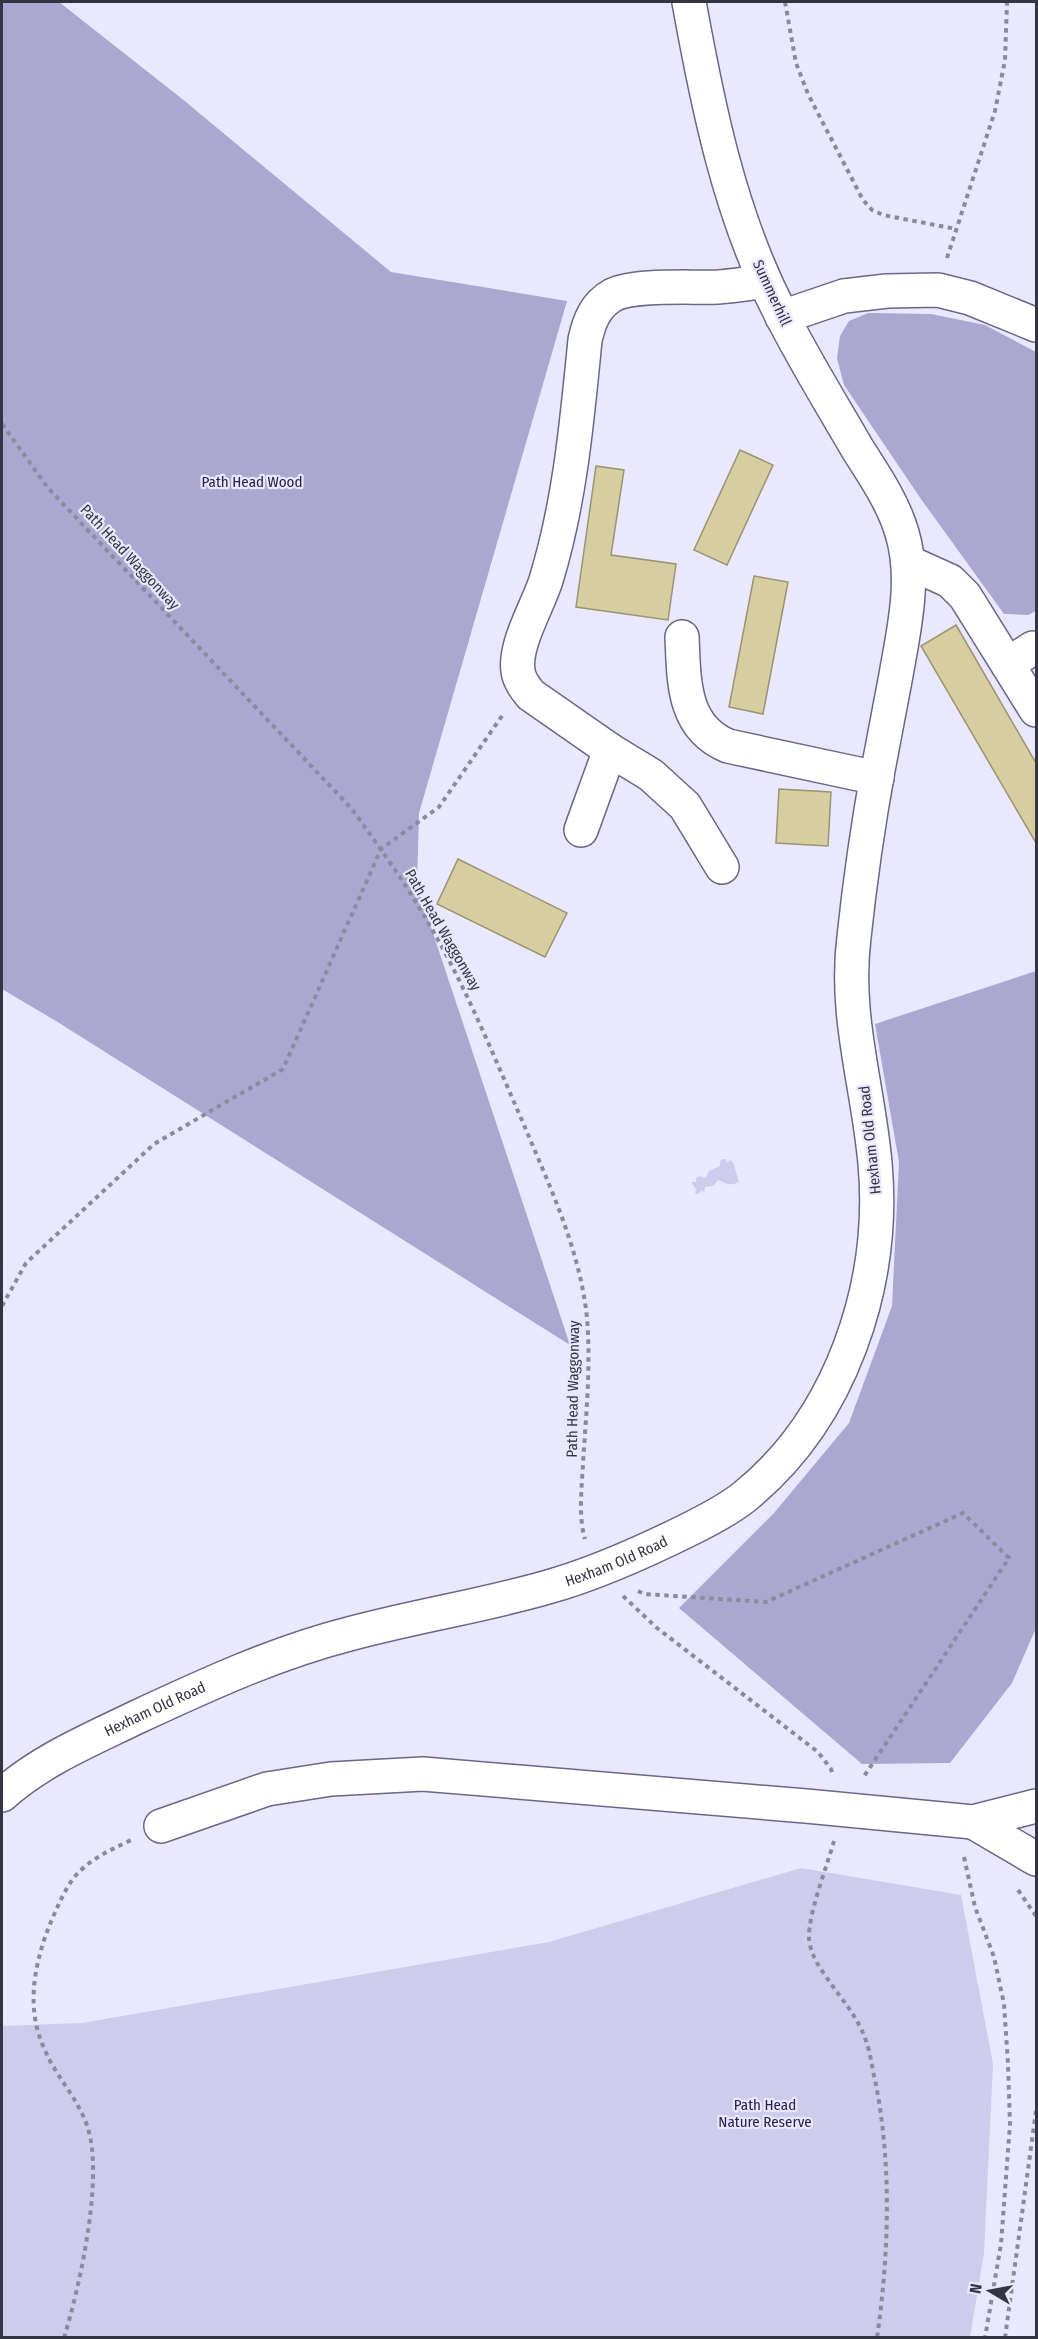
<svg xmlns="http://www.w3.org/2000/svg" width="1038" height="2339" viewBox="0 0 1038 2339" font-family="'Fira Sans Condensed',sans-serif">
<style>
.green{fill:#cecbed}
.forest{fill:#aaa7d0}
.building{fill:#d6cea1;stroke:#9a9470;stroke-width:1.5}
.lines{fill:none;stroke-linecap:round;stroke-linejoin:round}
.minor-casing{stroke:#6a6787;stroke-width:36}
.path{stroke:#8b8a9c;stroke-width:4;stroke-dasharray:4.5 4.5;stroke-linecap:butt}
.minor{stroke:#fff;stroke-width:33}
.labels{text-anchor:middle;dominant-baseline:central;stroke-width:4.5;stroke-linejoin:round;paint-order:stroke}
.street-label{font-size:15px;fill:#353442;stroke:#e9e8fe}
.park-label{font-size:15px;fill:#2a2053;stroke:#e9e8fe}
</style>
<rect width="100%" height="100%" fill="#e9e8fe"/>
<!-- green -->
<path class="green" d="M 723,1159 L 726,1159 L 727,1163 L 730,1160 L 733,1162 L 739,1182 C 729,1187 727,1183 718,1180 L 713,1186 L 705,1187 L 704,1193 L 702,1190 L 698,1194 L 695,1193 L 696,1189 L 691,1182 L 696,1182 L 696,1178 L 699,1176 L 705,1178 L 709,1171 L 720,1166 L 720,1161 Z
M 801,1868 L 961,1895 L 993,2064 L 984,2253 L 970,2337 L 2,2337 L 2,2026 L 82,2023 L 549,1942 Z"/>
<!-- forest -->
<path class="forest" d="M 2,2 L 59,2 L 181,98 L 391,272 L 567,301 L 419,813 L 417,885 L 570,1345 L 56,1021 L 2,989 Z
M 868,313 L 931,314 L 985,325 L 1036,352 L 1036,611 L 1028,615 L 1004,614 L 921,499 L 844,385 L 837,358 L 840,336 L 849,321 Z
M 1036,971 L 1036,1628 L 1012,1683 L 950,1763 L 862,1764 L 679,1608 L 774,1513 L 849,1423 L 892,1306 L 899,1162 L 875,1024 Z"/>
<!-- building -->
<path class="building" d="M 740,450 L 773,465 L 727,565 L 694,550 Z
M 596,466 L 624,470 L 611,555 L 676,564 L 668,620 L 576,607 Z
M 754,576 L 788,582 L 763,714 L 729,707 Z
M 956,625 L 1036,763 L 1036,843 L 921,646 Z
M 779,789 L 831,792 L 828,846 L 776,843 Z
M 458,859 L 567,913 L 545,957 L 437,904 Z"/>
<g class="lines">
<defs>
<g id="minor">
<path d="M 782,317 L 844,296 L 887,291 L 938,290 L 970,298 L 1036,325"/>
<path d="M 908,562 L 950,581 L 965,596 L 1036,710"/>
<path d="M 682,637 C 684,680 682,727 728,746 L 877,778"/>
<path d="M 1008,664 L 1033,648"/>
<path d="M 610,750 L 651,775 L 685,806 L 722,867"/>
<path d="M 581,830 L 610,750 L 531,695 C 525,688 519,680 518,671 C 514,644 538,606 546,580 C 570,502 577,421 585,340 C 589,322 595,305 613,295 C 634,284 692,288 718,287 C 734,286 749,283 764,282"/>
<path id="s1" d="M 2,1795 C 41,1760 90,1740 137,1717 C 206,1685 275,1653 349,1634 C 415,1616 482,1606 548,1587 C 598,1573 646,1551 692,1528 C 710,1519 729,1509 744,1497 C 841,1419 886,1285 875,1163 C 868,1085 844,1016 854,937 C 860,881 868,825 878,770 C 884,738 890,707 896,675 C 904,629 916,579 902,533 C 893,502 874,475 857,448 C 831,403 803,358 780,312 C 730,216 708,107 689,2"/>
<path d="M 973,1822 L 1036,1859"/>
<path d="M 161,1826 L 267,1789 L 331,1779 L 423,1774 L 806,1806 L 973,1822 L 1036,1806"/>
</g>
</defs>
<!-- minor casing -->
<use href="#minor" class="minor-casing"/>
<!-- path -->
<path class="path" d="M 785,2 L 796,63 L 808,94 L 863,200 L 872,210 L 883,215 L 956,229
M 947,258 L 995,111 L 1005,60 L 1007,2
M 2,424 L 48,488 L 351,808 C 375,841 399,874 420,909 C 462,977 492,1052 524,1125 C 550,1187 580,1250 587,1318 C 591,1366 586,1415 583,1463 C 582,1487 578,1516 585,1539
M 2,1306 L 26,1263 L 154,1144 L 283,1069 L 381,849 L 439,807 L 504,713
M 638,1591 L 644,1594 L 766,1602 L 963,1513 L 1009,1558 L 863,1778
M 623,1596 L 657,1628 L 818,1752 L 831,1769 L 833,1775
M 834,1841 C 827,1866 808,1915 809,1938 C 810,1952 817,1964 825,1975 C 840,1998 859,2017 867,2044 C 871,2056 872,2068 875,2080 C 892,2163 889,2254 877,2338
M 964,1857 L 975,1907 L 994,1957 L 1004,2004 L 1008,2064 L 1010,2124 L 1001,2244 L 985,2338
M 1018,1890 L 1036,1916
M 64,2338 C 80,2285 101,2189 90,2136 C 82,2101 57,2080 44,2048 C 23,2003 37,1951 57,1908 C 63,1895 70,1880 81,1870 C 96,1856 113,1849 131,1840
M 1005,2338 L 1036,2111"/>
<!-- minor -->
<use href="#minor" class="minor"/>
</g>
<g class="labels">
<!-- street labels -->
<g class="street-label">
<text transform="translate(772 293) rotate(65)">Summerhill</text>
<text transform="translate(130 557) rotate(47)">Path Head Waggonway</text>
<text transform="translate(443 930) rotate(60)">Path Head Waggonway</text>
<text transform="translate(870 1140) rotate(-96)">Hexham Old Road</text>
<text transform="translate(573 1389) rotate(-89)">Path Head Waggonway</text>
<text stroke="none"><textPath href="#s1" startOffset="662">Hexham Old Road</textPath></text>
<text stroke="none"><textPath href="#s1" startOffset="176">Hexham Old Road</textPath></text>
</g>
<!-- park labels -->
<g class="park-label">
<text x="252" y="482">Path Head Wood</text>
<text x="765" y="2105">Path Head<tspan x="765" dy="17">Nature Reserve</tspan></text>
</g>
</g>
<!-- border -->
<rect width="1038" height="2339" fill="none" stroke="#353442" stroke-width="6"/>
<!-- north arrow -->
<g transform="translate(990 2291) rotate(280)" stroke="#e9e8fe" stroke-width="4.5" paint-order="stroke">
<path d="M0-4.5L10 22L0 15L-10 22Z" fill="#353442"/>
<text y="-9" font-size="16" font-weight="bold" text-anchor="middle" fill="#353442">N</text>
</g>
</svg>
